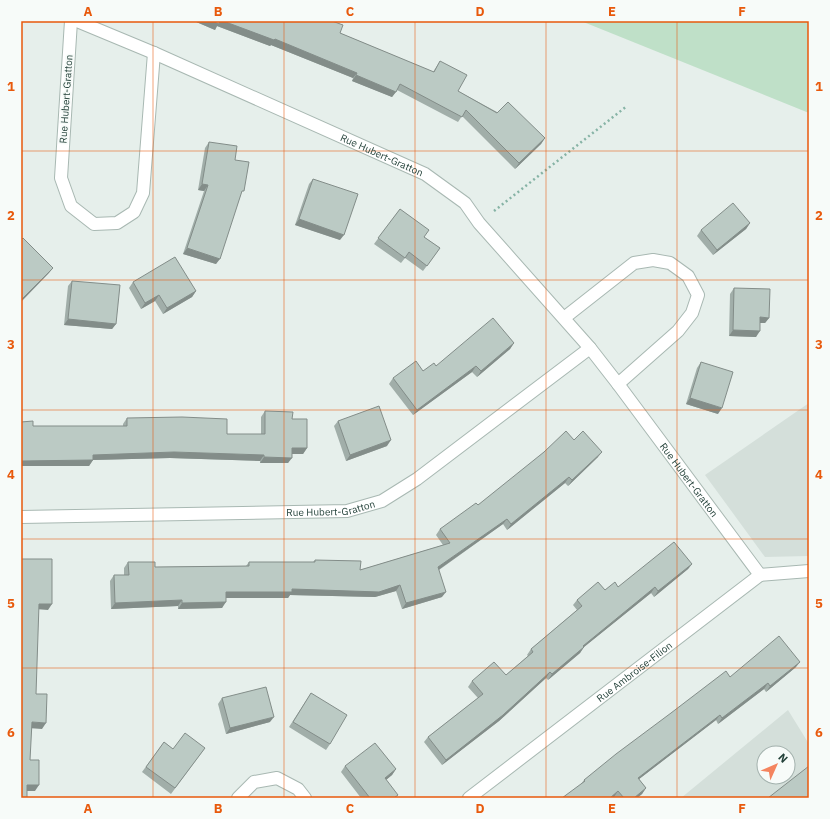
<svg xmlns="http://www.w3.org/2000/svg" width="830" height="819" viewBox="0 0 830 819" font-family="'IBM Plex Sans',sans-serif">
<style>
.built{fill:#d4dfda;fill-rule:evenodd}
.green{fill:#bfe0c8}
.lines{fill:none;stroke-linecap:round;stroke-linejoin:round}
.street-casing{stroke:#a8b8b2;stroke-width:14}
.path{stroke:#86b3a5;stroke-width:2.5;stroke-dasharray:2 3;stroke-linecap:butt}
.street{stroke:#fff;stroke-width:12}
.wall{fill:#a1aea9}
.shaded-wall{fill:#838d89}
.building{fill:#bbcac4;stroke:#838d89}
.grid{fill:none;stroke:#e8590c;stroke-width:1;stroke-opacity:0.55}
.labels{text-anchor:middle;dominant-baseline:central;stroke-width:3.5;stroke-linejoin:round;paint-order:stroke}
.street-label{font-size:10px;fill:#24423a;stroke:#f7fbf9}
.neatline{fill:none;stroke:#e8590c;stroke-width:1.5}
.grid-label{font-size:13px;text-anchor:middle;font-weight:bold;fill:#e8590c}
</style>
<rect width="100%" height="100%" fill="#e6efeb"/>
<!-- built -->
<path class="built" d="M 809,403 L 809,556 L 765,557 L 705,475 Z
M 788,710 L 809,744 L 809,798 L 681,798 ZM 764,753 L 788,753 L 788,777 L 764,777 Z"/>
<!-- green -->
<path class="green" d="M 581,21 L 809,21 L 809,113 Z"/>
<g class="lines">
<defs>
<g id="street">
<path d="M 71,21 L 61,178 L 71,206 L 94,224 L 117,223 L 134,212 L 143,193 L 154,53"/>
<path id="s1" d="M 77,21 L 154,53 L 425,174 L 465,203 L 479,223 L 590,348 L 618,384 L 760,575"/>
<path d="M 564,318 L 634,263 L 653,260 L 670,263 L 688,276 L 698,295 L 692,313 L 678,331 L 618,384"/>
<path id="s2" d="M 21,517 L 347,511 L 382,501 L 417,479 L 590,348"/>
<path d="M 238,798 L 254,782 L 277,778 L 298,789 L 305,798"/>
<path id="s3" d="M 469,798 L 760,575 L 809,571"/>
</g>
</defs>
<!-- street casing -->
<use href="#street" class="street-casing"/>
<!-- path -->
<path class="path" d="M 494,211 L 627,106"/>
<!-- street -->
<use href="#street" class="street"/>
</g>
<!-- wall -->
<path class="wall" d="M 194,21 L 340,33 L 433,72 L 440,61 L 458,91 L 545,138 L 541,144 L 515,169 L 462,116 L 458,122 L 397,90 L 392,97 L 352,81 L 353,78 L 271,45 L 270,46 L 217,26 L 215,30 Z
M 209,142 L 235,160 L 240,197 L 216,264 L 183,254 L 204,191 L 198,190 L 205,148 Z
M 313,179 L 340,240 L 295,225 L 309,184 Z
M 400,209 L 424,237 L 440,248 L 423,271 L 405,258 L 401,263 L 374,244 Z
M 750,223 L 746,229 L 713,255 L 697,236 L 701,230 Z
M 72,281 L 116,324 L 112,329 L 64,325 L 68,286 Z
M 133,282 L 196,291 L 192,297 L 163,314 L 155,301 L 141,309 L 129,288 Z
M 734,288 L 769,318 L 765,323 L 760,323 L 756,337 L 729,336 L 730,294 Z
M 514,343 L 510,349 L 477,377 L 472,372 L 413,415 L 389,384 L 393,378 L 423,371 L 436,366 Z
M 701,362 L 718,414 L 686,404 L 697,368 Z
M 265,411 L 292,419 L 307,448 L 303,454 L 292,454 L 288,463 L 260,463 L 260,461 L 170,458 L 93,460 L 89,466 L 33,426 L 123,426 L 123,424 L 127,418 L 227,434 L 261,434 L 261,417 Z
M 338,421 L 387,446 L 346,461 L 334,426 Z
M 574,440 L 598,457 L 568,486 L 565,483 L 507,530 L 503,524 L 439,570 L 442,597 L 402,609 L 396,591 L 375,597 L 290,595 L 288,598 L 226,598 L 222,608 L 178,609 L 178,606 L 111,609 L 110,581 L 114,575 L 124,575 L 124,568 L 128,562 L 155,567 L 246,566 L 249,562 L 313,562 L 315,560 L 360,570 L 443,545 L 436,535 L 440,529 L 478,505 Z
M 692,564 L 688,569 L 654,597 L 651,593 L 584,647 L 580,653 L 548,680 L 546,678 L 499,721 L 442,765 L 424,742 L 428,737 L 478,698 L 468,687 L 472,681 L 506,675 L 528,656 L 527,655 L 531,649 L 577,610 L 573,605 L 577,600 Z
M 796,667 L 766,692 L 764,689 L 718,724 L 716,720 L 639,779 L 646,788 L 642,794 L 637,798 L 616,798 L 614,797 L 581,784 L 584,780 L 730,677 Z
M 311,693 L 330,744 L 326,750 L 289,727 Z
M 222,698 L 270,722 L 226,734 L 218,704 Z
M 164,742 L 173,749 L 205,748 L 171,794 L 142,772 Z
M 345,766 L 396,769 L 392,775 L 386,780 L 396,798 L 361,798 L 341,772 Z"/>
<!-- shaded-wall -->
<path class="shaded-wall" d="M 194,21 L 223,21 L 275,39 L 357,73 L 353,78 L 271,45 L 270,46 L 217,26 L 215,30 Z
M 356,75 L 396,92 L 392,97 L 352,81 Z
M 545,138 L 541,144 L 515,169 L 519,163 Z
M 202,184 L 208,185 L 204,191 L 198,190 Z
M 299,219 L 344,235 L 340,240 L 295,225 Z
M 750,223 L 746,229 L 713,255 L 717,250 Z
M 187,248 L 220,259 L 216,264 L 183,254 Z
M 53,268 L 49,273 L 21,302 L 21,300 Z
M 196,291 L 192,297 L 163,314 L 167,308 Z
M 159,295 L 155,301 L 141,309 L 145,303 Z
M 760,317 L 769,318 L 765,323 L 756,323 Z
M 68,319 L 116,324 L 112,329 L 64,325 Z
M 733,330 L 760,331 L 756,337 L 729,336 Z
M 514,343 L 510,349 L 477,377 L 481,371 Z
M 476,366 L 472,372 L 413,415 L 417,410 Z
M 690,398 L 722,408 L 718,414 L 686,404 Z
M 391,440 L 387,446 L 346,461 L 350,455 Z
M 292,448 L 307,448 L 303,454 L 288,454 Z
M 174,452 L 264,455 L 260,461 L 170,458 L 93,460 L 89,466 L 21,466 L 21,461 L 93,455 Z
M 602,452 L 598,457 L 568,486 L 572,480 Z
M 264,457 L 292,458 L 288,463 L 260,463 Z
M 569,477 L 565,483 L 507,530 L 511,524 Z
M 507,519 L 503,524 L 434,573 L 438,567 Z
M 692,564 L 688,569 L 654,597 L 658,591 Z
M 400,585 L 396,591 L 375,597 L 290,595 L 288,598 L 222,598 L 226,592 Z
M 655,587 L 651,593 L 584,647 L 580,653 L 548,680 L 552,674 L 583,646 Z
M 446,592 L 442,597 L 402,609 L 406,603 Z
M 182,600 L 178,606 L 111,609 L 115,603 Z
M 226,602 L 222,608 L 178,609 L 182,603 Z
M 39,604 L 52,604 L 48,610 L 35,609 Z
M 800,662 L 796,667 L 766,692 L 770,686 Z
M 550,672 L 546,678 L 499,721 L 442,765 L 446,760 Z
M 768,683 L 764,689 L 718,724 L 722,718 Z
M 720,715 L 716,720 L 634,783 L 638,778 Z
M 274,717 L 270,722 L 226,734 L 230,728 Z
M 32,722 L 46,723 L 42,729 L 28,728 Z
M 396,769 L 392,775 L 381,784 L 385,778 Z
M 27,785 L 39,785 L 35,791 L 23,791 Z
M 646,788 L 642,794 L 637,798 L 634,798 Z
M 618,791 L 614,797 L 613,798 L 610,798 Z"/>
<!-- building -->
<path class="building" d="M 212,21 L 220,21 L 219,24 Z
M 223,21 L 332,21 L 343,25 L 340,33 L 434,72 L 440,61 L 467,75 L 458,91 L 497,113 L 508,102 L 545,138 L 519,163 L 466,110 L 462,117 L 400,84 L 396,92 L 356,75 L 357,73 L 275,39 L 274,40 Z
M 209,142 L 237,146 L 235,160 L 249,162 L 244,191 L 242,191 L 220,259 L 187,248 L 208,185 L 202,184 Z
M 313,179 L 358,194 L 344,235 L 299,219 Z
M 733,203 L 750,223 L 717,250 L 701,230 Z
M 400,209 L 429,230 L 424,237 L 440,248 L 427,266 L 409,252 L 405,258 L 378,238 Z
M 23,238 L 53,268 L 21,300 L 21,240 Z
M 175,257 L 196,291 L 167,308 L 159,295 L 145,303 L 133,282 Z
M 72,281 L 120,285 L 116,324 L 68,319 Z
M 734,288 L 770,289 L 769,318 L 760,317 L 760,331 L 733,330 Z
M 493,318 L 514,343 L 481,371 L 476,366 L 417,410 L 393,378 L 416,361 L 423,371 L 434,363 L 436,366 Z
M 701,362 L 733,372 L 722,408 L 690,398 Z
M 379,406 L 391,440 L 350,455 L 338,421 Z
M 265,411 L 293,412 L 292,419 L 307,419 L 307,448 L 292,448 L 292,458 L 264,457 L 264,455 L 174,452 L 93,455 L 93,460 L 21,461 L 21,422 L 33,421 L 33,426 L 127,426 L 127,418 L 182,417 L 227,419 L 227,434 L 265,434 Z
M 566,431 L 574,440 L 583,431 L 602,452 L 572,480 L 569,477 L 511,524 L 507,519 L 438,567 L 446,592 L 406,603 L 400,585 L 379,592 L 292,589 L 292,592 L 226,592 L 226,602 L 182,603 L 182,600 L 115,603 L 114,575 L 129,575 L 128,562 L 155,562 L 155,567 L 249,566 L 249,562 L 315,562 L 315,560 L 361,561 L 360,570 L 450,543 L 440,529 L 476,503 L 478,505 L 544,452 Z
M 674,542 L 692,564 L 658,591 L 655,587 L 583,646 L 584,647 L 552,674 L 550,672 L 503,715 L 446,760 L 428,737 L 483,694 L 472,681 L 494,662 L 506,675 L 533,652 L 531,649 L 582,606 L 577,600 L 598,582 L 605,590 L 615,582 L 618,587 Z
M 21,559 L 52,559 L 52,604 L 39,604 L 36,694 L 47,694 L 46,723 L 32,722 L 30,760 L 39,760 L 39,785 L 27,785 L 27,798 L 21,798 Z
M 779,636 L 800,662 L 770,686 L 768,683 L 722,718 L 720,715 L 638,778 L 646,788 L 634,798 L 624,798 L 618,791 L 610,798 L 562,798 L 585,781 L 584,780 L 616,754 L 671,713 L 726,671 L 730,677 Z
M 266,687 L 274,717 L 230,728 L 222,698 Z
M 311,693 L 347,715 L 330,744 L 293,722 Z
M 185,733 L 205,748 L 175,788 L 146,767 L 164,742 L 173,749 Z
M 375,743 L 396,769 L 385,778 L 398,795 L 394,798 L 370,798 L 345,766 Z
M 809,766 L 809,798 L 768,798 Z"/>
<!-- grid -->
<path class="grid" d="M 153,21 L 153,798M 284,21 L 284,798M 415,21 L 415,798M 546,21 L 546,798M 677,21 L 677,798M 21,151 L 809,151M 21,280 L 809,280M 21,410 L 809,410M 21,539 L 809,539M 21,668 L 809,668"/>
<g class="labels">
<!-- street labels -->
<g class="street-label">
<text transform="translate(66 99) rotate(-86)">Rue Hubert-Gratton</text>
<text stroke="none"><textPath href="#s1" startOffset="333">Rue Hubert-Gratton</textPath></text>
<text stroke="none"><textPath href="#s1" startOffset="786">Rue Hubert-Gratton</textPath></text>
<text stroke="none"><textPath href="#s2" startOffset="310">Rue Hubert-Gratton</textPath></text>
<text stroke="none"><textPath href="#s3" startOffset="208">Rue Ambroise-Filion</textPath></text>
</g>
</g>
<!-- border -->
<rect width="830" height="819" fill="none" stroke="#f7fbf9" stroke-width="44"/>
<!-- north arrow -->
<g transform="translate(776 765) rotate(45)"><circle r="19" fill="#f7fbf9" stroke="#a3b1ad"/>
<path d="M0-3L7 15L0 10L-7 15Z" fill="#f4845f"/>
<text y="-6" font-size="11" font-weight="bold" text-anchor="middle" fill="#24423a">N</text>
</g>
<rect x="22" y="22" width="786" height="775" class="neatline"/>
<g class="grid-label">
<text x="88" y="16">A</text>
<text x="218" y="16">B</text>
<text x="350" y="16">C</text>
<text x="480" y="16">D</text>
<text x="612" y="16">E</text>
<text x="742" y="16">F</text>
<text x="11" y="91">1</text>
<text x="819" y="91">1</text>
<text x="11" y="220">2</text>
<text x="819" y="220">2</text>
<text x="11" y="349">3</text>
<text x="819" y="349">3</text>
<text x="11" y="479">4</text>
<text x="819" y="479">4</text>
<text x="11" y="608">5</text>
<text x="819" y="608">5</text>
<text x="11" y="737">6</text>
<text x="819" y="737">6</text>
<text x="88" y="813">A</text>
<text x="218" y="813">B</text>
<text x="350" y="813">C</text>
<text x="480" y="813">D</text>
<text x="612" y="813">E</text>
<text x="742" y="813">F</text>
</g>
</svg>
